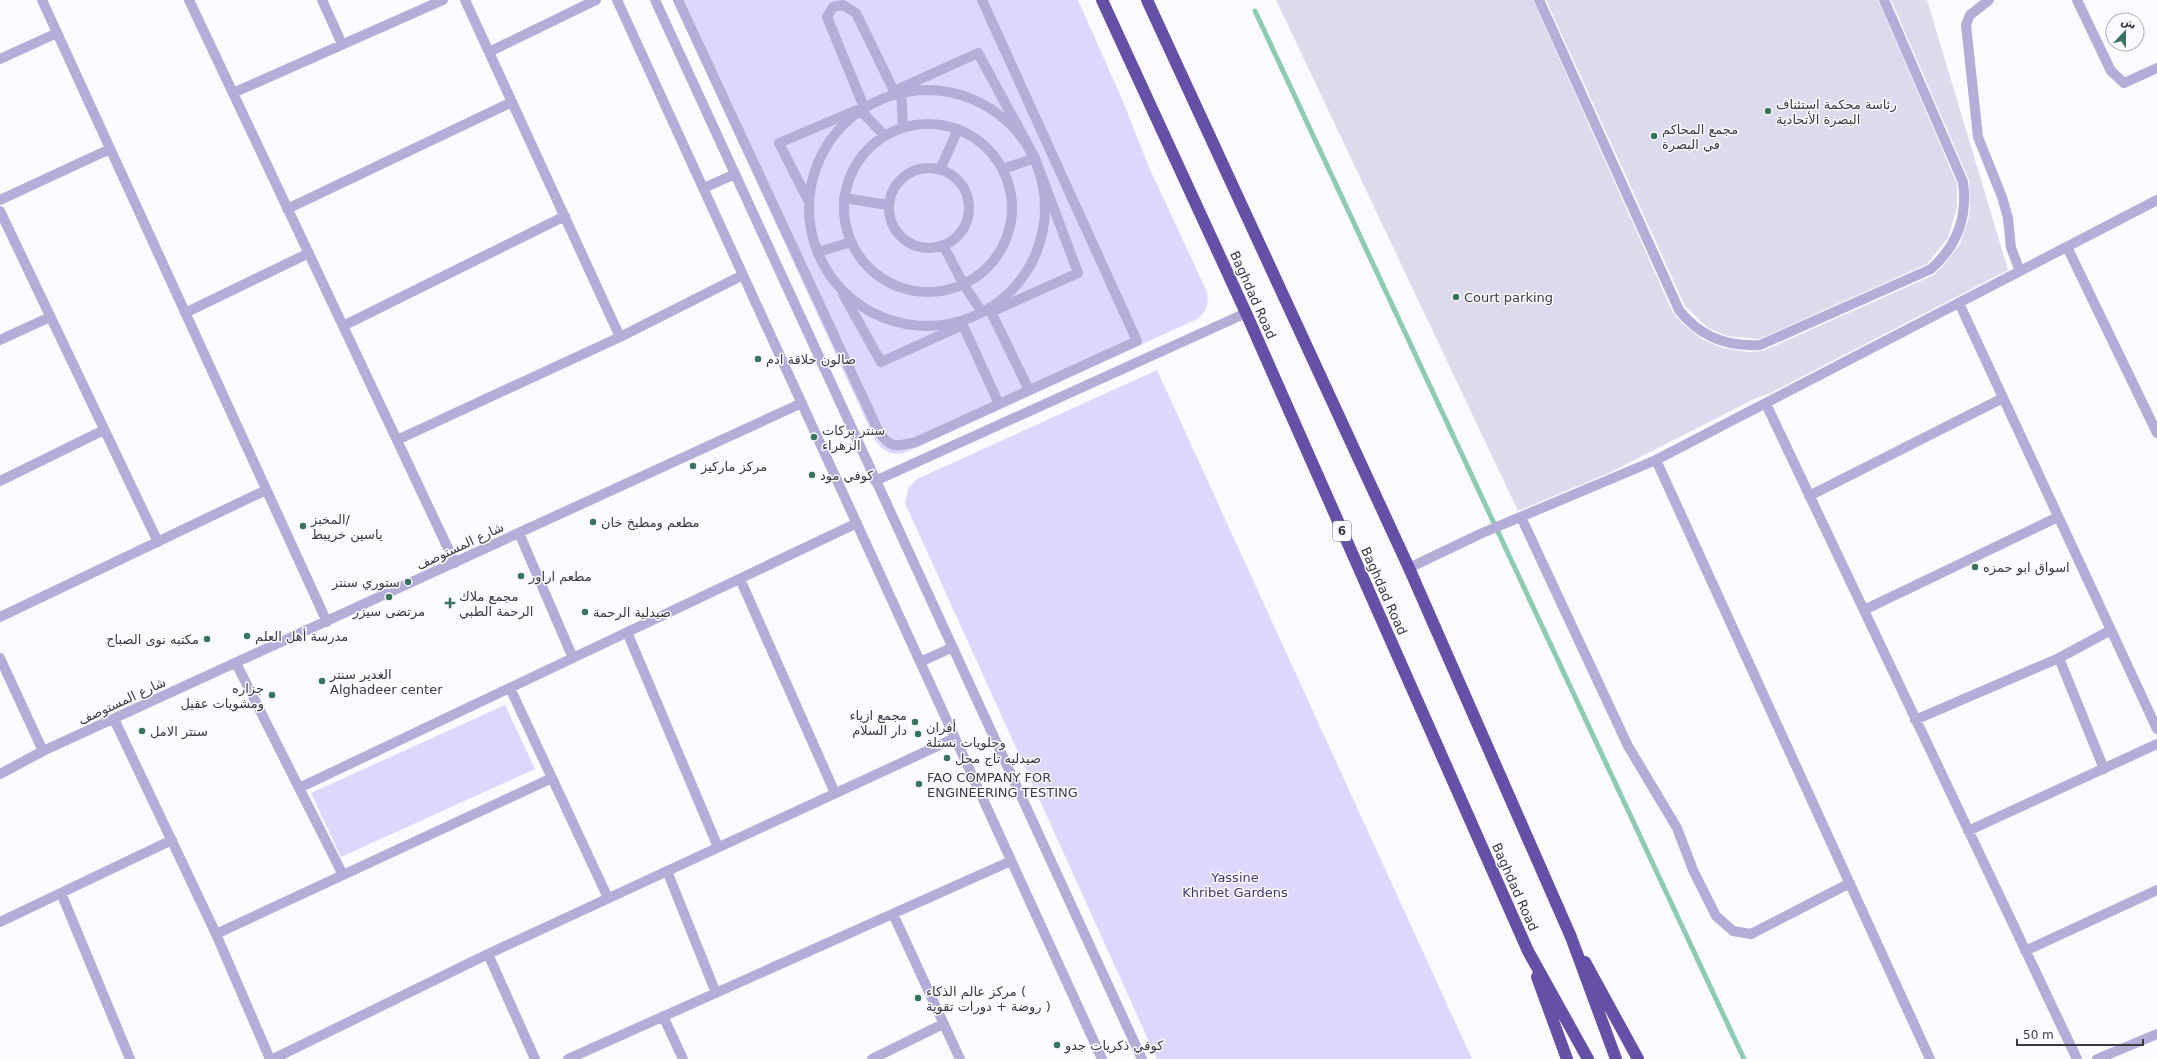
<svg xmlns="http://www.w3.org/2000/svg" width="2157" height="1059" viewBox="0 0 2157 1059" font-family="'DejaVu Sans','Noto Sans Arabic',sans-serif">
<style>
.green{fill:#dcd7fd}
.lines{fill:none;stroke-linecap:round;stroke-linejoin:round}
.stream{stroke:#8eccb2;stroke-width:5}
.building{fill:#dcdaed}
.minor{stroke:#b3add7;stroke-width:10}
.highway{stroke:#6450a6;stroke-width:12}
.poi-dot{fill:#39745e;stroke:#fbfbff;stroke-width:1.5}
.labels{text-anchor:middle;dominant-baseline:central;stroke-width:3;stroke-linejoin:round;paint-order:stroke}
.shield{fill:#fbfbff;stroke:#75747b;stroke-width:1}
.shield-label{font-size:12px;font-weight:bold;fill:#3b3a42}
.poi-label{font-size:13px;fill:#3b3a42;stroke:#fbfbff;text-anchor:start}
.street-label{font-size:13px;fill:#3b3a42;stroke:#fbfbff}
.park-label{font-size:13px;fill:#433473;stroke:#fbfbff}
</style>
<rect width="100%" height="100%" fill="#fbfbff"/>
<!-- green -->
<path class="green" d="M 673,0 L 1078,0 L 1122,99 L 1148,165 L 1206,290 C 1210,301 1207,312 1197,319 L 909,451 C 895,457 884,453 875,440 Z
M 1157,370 L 1472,1059 L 1157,1059 L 905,503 L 908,489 L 917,479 Z
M 505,705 L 535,769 L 341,857 L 311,793 Z"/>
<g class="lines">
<!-- stream -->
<path class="stream" d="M 1255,11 L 1744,1059"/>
</g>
<!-- building -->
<path class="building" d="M 1276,0 L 1533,0 L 1673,313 L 1683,324 L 1702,339 L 1723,348 L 1748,352 L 1763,351 L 1934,275 L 1945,264 L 1960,244 L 1968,221 L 1970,209 L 1969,180 L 1891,0 L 1927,0 L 2008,270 L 1771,393 L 1756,398 L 1609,473 L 1518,511 Z
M 1546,0 L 1878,0 L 1957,184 L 1957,207 L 1948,238 L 1927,264 L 1759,339 L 1727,336 L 1708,328 L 1685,306 Z"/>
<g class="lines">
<!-- minor -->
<path class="minor" d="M 42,0 L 327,622
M 189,0 L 455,563
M 322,0 L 342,44
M 465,0 L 620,337
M 617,0 L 1102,1059
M 655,0 L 1142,1059
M 678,0 L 879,432 C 891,450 898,446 916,442 L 1137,341 L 982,0
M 1539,0 L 1679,310 C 1700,337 1727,347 1760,345 L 1931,269 C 1957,246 1968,218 1963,182 L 1884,0
M 1989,0 L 1970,15 L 1966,25 L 1978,137 L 2002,197 L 2008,218 L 2011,248 L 2020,271
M 2077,0 L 2111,71 L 2124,83 L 2157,68
M 489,52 L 596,0
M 0,59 L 57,33
M 901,88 L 903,128
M809 208a118 118 0 1 1 236 0a118 118 0 1 1-236 0Z
M 233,93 L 443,0
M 860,110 L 885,136
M844 208a84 84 0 1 1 168 0a84 84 0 1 1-168 0Z
M889 208a40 40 0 1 1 80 0a40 40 0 1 1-80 0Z
M 1003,169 L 1035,158
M 940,170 L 958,129
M 704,188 L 735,174
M 844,198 L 888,205
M 0,200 L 110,149
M 809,202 L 779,143 L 864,107 L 827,17 L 833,7 L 843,5 L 856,13 L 894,91 L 978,53 L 1035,158 L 1078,273 L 991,312
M 287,209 L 512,102
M 0,211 L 158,542
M 943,245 L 964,285 L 982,312
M 2067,247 L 2157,433
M 818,252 L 851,242
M 843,294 L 881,362 L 963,325
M 1959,303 L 2157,729
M 989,308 L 1029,390
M 185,313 L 309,253
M 961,321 L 999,404
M 343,326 L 565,216
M 0,340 L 50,317
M 1766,404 L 2077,1059
M 397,440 L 620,337 L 743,275
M 1656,460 L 1930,1059
M 0,481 L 104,430
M 875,481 L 1246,313
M 1809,496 L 2003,398
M 1521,517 L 1628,746 L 1677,828 L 1693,870 L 1716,916 L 1733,931 L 1751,934 L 1850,883
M 519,533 L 573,658
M 1409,568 L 1480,534 L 1656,460 L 2157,200
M 740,579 L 835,793
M 1864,610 L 2058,517
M 0,617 L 266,490
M 627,632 L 718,847
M 0,658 L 43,751
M 2059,658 L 2104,769
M 920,662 L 951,648
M 236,663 L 343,875
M 510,688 L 608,898
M 114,719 L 216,934 L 270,1059
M 1915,720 L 2059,658 L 2111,630
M 0,774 L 43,751 L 802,403
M 299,788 L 857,523
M 1968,831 L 2157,744
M 667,871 L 716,993
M 61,893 L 130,1059
M 893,914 L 960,1059
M 0,922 L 172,840
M 216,934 L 552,778
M 2025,951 L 2157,890
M 488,954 L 535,1059
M 663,1016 L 683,1059
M 273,1059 L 488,954 L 955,738
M 568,1059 L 1011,861
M 872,1059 L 943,1024
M 2097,1059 L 2157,1034"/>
<!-- highway -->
<path class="highway" d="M 1102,0 L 1246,313 L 1528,951 L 1588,1059
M 1147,0 L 1409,568 L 1571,937 L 1616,1059
M 1585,962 L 1638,1059
M 1537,977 L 1567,1059"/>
</g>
<!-- markers -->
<g class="poi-dot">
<circle cx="1768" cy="111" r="4"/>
<circle cx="1654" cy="136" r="4"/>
<circle cx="1456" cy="297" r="4"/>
<circle cx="758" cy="359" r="4"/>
<circle cx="814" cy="437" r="4"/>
<circle cx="693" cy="466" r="4"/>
<circle cx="812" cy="475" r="4"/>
<circle cx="593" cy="522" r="4"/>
<circle cx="303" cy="526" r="4"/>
<circle cx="1975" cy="567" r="4"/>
<circle cx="521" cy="576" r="4"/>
<circle cx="408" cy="582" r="4"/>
<circle cx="389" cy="597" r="4"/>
<path d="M448 597h4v4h4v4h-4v4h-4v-4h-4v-4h4z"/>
<circle cx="585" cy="612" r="4"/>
<circle cx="247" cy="636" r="4"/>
<circle cx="207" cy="639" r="4"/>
<circle cx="322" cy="681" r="4"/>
<circle cx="272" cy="695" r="4"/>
<circle cx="915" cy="722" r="4"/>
<circle cx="142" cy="731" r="4"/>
<circle cx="918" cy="734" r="4"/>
<circle cx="947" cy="758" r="4"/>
<circle cx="919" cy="784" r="4"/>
<circle cx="918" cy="998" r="4"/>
<circle cx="1057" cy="1045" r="4"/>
</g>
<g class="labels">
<!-- shield labels -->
<rect class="shield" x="1333" y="521" width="18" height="20" rx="3"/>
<g class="shield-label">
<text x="1342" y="531">6</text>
</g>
<!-- poi labels -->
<g class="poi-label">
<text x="1776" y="104">رئاسة محكمة استئناف<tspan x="1776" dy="15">البصرة الأتحادية</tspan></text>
<text x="1662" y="129">مجمع المحاكم<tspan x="1662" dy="15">في البصرة</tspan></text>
<text x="1464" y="297">Court parking</text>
<text x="766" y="359">صالون حلاقة ادم</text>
<text x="822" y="430">سنتر بركات<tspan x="822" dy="15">الزهراء</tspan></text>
<text x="701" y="466">مركز ماركيز</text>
<text x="820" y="475">كوفي مود</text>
<text x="311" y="519">المخبز/<tspan x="311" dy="15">ياسين خريبط</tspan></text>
<text x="601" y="522">مطعم ومطبخ خان</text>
<text x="1983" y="567">اسواق ابو حمزه</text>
<text x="529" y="576">مطعم اراور</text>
<text x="400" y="582" text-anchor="end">ستوري سنتر</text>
<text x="459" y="596">مجمع ملاك<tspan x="459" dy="15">الرحمة الطبي</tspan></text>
<text x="389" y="611" text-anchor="middle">مرتضى سيزر</text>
<text x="593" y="612">صيدلية الرحمة</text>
<text x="255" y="636">مدرسة أهل العلم</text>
<text x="199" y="639" text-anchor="end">مكتبه نوى الصباح</text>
<text x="330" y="674">الغدير سنتر<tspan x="330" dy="15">Alghadeer center</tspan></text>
<text x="264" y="688" text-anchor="end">جزاره<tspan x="264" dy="15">ومشويات عقيل</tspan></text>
<text x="907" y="715" text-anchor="end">مجمع ازياء<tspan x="907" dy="15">دار السلام</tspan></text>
<text x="926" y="727">أفران<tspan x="926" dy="15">وحلويات نستلة</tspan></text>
<text x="150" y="731">سنتر الامل</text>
<text x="955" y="758">صيدليه تاج محل</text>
<text x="927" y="777">FAO COMPANY FOR<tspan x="927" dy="15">ENGINEERING TESTING</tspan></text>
<text x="926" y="991">مركز عالم الذكاء (<tspan x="926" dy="15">روضة + دورات تقوية )</tspan></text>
<text x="1065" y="1045">كوفي ذكريات جدو</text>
</g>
<!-- street labels -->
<g class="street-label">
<text transform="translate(1253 295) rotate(66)">Baghdad Road</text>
<text transform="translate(460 546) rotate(-25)">شارع المستوصف</text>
<text transform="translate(1384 591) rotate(66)">Baghdad Road</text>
<text transform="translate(122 701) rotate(-25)">شارع المستوصف</text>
<text transform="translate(1515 887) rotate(66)">Baghdad Road</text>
</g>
<!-- park labels -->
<g class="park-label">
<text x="1235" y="877">Yassine<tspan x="1235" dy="15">Khribet Gardens</tspan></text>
</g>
</g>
<!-- north arrow -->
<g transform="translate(2125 32) rotate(22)"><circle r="19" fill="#fbfbff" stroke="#aeaeb3"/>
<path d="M0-3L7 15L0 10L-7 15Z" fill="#39745e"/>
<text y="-6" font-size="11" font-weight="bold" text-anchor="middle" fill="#3b3a42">ش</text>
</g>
<!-- scale -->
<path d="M2017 1039v6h126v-6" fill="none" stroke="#3b3a42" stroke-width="2"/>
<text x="2023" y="1039" font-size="12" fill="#3b3a42" stroke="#fbfbff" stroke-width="3" paint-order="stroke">50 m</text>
</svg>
